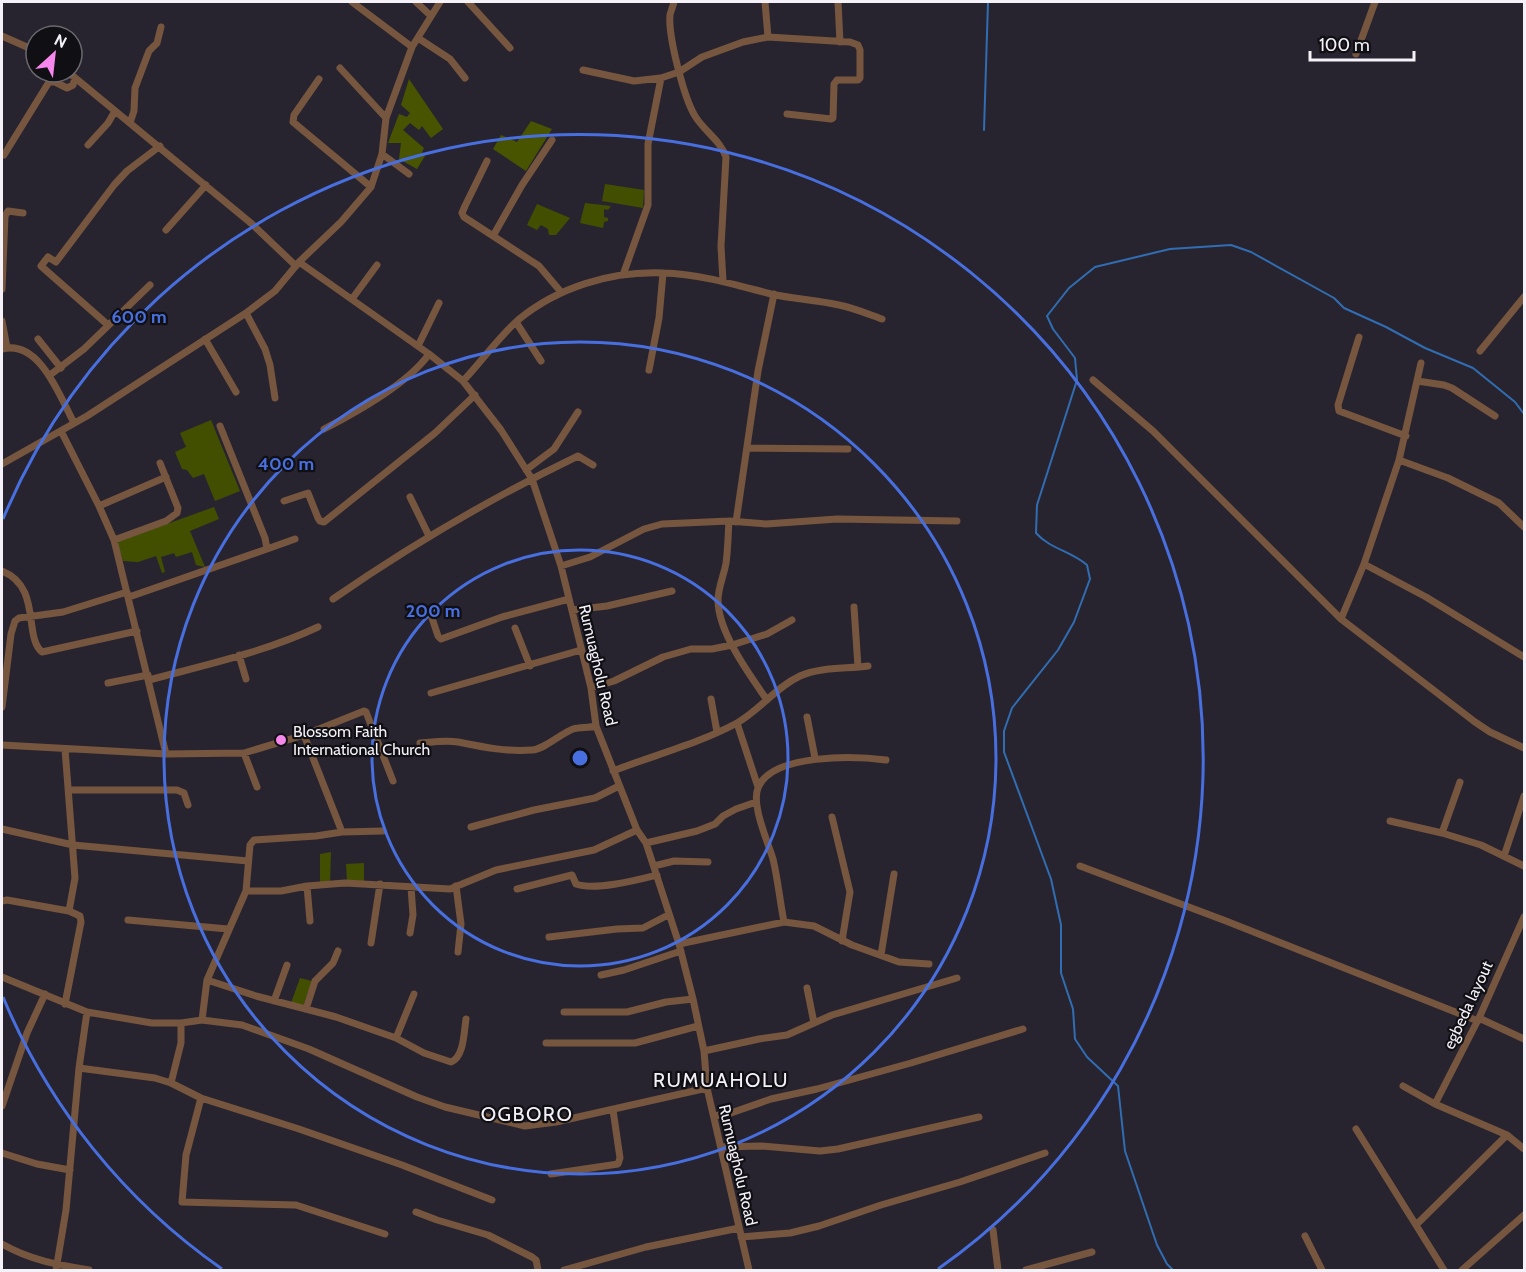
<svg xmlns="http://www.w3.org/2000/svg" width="1526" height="1272" viewBox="0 0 1526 1272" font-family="Cabin,sans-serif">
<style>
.green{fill:#434f00}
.forest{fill:#485400}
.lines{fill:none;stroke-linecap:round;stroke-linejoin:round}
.stream{stroke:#306db2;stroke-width:2}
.street{stroke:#77563f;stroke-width:7}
.ring{fill:none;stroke:#486fdf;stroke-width:3}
.poi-dot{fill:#f688ed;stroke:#100f13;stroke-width:2}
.labels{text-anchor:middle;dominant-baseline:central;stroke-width:4.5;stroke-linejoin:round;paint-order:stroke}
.street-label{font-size:16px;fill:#f4f1f9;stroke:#100f13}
.poi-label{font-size:16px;fill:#f4f1f9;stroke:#100f13;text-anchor:start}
.quarter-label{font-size:20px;letter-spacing:1.5px;fill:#f4f1f9;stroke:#100f13}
.centre{fill:#486fdf;stroke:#100f13;stroke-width:3}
.ring-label{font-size:18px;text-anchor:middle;font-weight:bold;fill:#486fdf;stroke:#100f13;stroke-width:4.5;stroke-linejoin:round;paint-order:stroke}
</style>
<rect width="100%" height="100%" fill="#28242f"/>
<!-- green -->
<path class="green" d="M 605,184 L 644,190 L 643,208 L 602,201 Z
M 585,203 L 611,206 L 608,210 L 604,209 L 604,217 L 608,218 L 608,221 L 604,222 L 603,228 L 580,223 Z
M 537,204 L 570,218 L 556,235 L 549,235 L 548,229 L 541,225 L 537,230 L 527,225 Z
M 211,420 L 240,491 L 215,501 L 204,474 L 193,478 L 187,470 L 182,469 L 175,452 L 186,447 L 180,433 Z
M 214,507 L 219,519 L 190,531 L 205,567 L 196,565 L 192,552 L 176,557 L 174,553 L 161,557 L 165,572 L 162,573 L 156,556 L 138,562 L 123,561 L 117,542 Z
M 331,852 L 330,883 L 320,882 L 320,854 Z
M 364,863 L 364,883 L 347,882 L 346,864 Z
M 300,978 L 312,981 L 303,1006 L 291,1003 Z"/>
<!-- forest -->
<path class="forest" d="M 409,79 L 443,129 L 431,138 L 422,126 L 419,130 L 410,123 L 403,130 L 424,148 L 422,152 L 425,156 L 417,169 L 399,159 L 401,143 L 388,143 L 399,114 L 407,117 L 410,113 L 401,105 Z
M 531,121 L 552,129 L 526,171 L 493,149 L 501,135 L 517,142 Z"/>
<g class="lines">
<!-- stream -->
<path class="stream" d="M 984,130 L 988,2
M 1173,1270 L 1167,1264 L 1157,1245 L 1125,1151 L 1118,1086 L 1087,1057 L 1075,1039 L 1073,1009 L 1061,973 L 1061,925 L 1051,879 L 1004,752 L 1004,731 L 1012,708 L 1058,650 L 1074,622 L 1090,579 L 1087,565 C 1071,551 1050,549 1036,533 L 1037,505 L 1077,380 L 1075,358 L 1053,329 L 1047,316 L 1069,288 L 1095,267 L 1170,249 L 1231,245 L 1251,252 L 1334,298 L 1344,308 L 1386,327 L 1425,348 L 1473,368 L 1515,402 L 1524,414"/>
<!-- street -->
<path class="street" d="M 352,2 L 412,47
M 416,2 L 431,16
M 468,2 L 510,48
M 674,2 C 673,6 671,11 670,15 C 668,36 684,98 695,116 C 704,131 721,141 726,157 L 721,246 L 723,281
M 765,2 L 768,37
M 838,2 L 840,42
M 2,36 L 36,51
M 418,38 L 450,59 L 465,78
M 1356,54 L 1375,2
M 340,68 L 386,118
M 583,70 L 634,81 L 661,78 L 679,72 L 702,57 L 743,42 L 768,37 L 850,42 L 858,45 L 860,50 L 860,78 L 858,80 L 837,80 L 834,84 L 833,118 L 831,119 L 787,114
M 68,72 L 252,224 L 296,266
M 319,79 L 294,115 L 293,122 L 371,187
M 130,123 L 134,111 L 135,88 L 149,51 L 157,43 L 161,27
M 88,145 L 108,123 L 115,111
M 382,154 L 409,174
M 4,155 L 49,82 L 55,82 L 67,88 L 73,85 L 75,78
M 487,161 L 465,206 L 462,213 L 464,217 L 539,266 L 561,292
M 166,230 L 206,185
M 493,236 L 522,185 L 552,140
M 299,262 L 429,354 L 463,381 L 501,430 L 532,479 L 561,566 L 591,688 L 596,726 L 637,830 L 646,843 L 679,944 L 693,999 L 704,1051 L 707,1088 L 749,1270
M 623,275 L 648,205 L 648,144 L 661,78
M 2,289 L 5,216 L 8,211 L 23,213
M 352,299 L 377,265
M 246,313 L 265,349 L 270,365 L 275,398
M 2,321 L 7,348
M 516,322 L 541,361
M 108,325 L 41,266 L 48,257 L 56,262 L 114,185 L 127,171 L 160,146
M 1359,337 L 1338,405 L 1339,411 L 1406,436
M 38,339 L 61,368
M 205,339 L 236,392
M 418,346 L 439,303
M 2,349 C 40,339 60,397 74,423
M 1480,351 L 1524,297
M 649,370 L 659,318 L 663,273
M 50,375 L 84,349 L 150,285
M 1093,380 L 1153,431 L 1341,619 L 1475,722 L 1490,732 L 1524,748
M 463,381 C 481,362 498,338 518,320 C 558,287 611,271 663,273 C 700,274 736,285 771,294 C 793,299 817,300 839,305 C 854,308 868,314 882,319
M 1417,381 L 1444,385 L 1452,388 L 1495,416
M 324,429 C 357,412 408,384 429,354
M 61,431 L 99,506 L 114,540 L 166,754
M 747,448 L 848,449
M 1399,460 L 1448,478 L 1499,503 L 1524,527
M 2,464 L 87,416 L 246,313 L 275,291 L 299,262 L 341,222 L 371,187 L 382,154 L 386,118 L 412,47 L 440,2
M 526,470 L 554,449 L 578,412
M 410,497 L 429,536
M 284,501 L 308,493 L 318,518 L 320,521 L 324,522 L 435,433 L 475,395
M 99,506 L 166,477
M 729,521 C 728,535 728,549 726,563 C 724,575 718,588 718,600 C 718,632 749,674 767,700
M 736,522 L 758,371 L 774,294
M 114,540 L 166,521 L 177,513 L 178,508 L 160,463
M 267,549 L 295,539
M 1364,564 L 1426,597 L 1524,657
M 561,566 L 590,557 L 644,529 L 662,524 L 729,521 L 766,524 L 837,519 L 957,521
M 2,571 C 42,587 23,636 42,652 L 137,631
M 129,597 L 267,549 L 265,538 L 220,426
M 333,599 C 411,545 493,497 578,456 L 593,465
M 854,607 L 858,667
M 572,610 L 607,606 L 672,591
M 431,615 L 438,636 L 441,639 L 502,617 L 569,599
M 1341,619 L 1364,564 L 1399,460 L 1421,363
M 515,628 L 530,666
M 239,655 L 246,679
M 149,680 C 205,665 265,652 318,627
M 108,683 L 148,675
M 591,688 L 614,681 L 663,657 L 691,649 L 712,649 L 732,645 L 767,634 L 792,620
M 431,693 L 581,650
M 711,699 L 717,732
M 2,707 L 11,634 L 15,621 L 19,618 L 63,612 L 127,592
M 807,717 L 815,758
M 737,723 L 758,787
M 304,735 L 342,832
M 420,743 C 432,742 446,740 458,742 C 483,747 506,752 532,750 C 545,749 560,734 573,729 C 580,727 588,728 596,726
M 2,745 L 166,754 L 244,753 L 304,735 L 364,711 L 366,712 L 393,781
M 65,749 L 75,878 L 69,911
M 244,753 L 257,787
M 613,771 C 654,755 698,744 737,723 C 760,710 776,687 800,676 C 820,667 846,669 868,666
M 69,790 L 177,790 L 184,793 L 188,805
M 832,817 L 850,892 L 842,941
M 1390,821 L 1442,833 L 1481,845 L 1524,866
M 471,827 L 534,810 L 595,798 L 619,786
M 2,829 L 73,845 L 248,861
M 1442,833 L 1460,782
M 646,843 L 697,831 L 715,824 L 723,816 L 736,809 L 756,802
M 1504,856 L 1524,796
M 654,866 L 674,861 L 708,862
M 1080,866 L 1226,921 L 1478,1021
M 307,886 L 310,921
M 456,886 L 461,924 L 458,952
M 517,889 L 572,875 L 576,884 C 595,891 637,880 657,875
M 246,891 L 281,891 L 307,886 L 345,883 L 450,889 L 496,870 L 594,850 L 637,830
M 2,901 L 7,900 L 69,911 L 80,916 L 81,922 L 65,1004
M 128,920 L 228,929
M 784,922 C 780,902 778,880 773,859 C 768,842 751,805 758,788 C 772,753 856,756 886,760
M 410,933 L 413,915 L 411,887
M 549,937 L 617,929 L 643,928 L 668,915
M 371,943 L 380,884
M 679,944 L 784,922 L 814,926 L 852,945 L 899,962 L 929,964
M 881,955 L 894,874
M 601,975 L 624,970 L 681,951
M 2,977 L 87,1012 L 152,1023 L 181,1023 L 202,1020 L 242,1025 L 309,1049 L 417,1097 L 445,1107 L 525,1126 L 556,1122 L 707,1088
M 207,980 L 256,996 L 336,1017 L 396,1038 L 424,1053 L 451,1062 C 464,1057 464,1032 466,1019
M 807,988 L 814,1023
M 274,1001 L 287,965
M 306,1009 L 315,981 L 333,963 L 338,951
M 564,1012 L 627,1012 L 666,1002 L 693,999
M 1479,1018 L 1524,1039
M 202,1020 L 207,980 L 246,891 L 250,845 L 254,840 L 316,836 L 342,832 L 383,831
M 396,1038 L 414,994
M 546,1043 L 635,1043 L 698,1026
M 704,1051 L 759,1039 L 787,1035 L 832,1015 L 957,978
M 79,1068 L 155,1078 L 171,1083 L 201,1098 L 299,1129 L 402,1165 L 492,1200
M 171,1083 L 181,1043 L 181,1023
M 1403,1086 L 1435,1104 L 1507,1135 L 1524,1149
M 201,1098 L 186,1155 L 182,1202 L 296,1205 L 385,1234
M 1435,1104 L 1479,1018 L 1524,917
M 2,1106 L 27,1033 L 45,994
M 714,1116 L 728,1114 L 771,1099 L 817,1089 L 911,1063 L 1023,1029
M 1356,1129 L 1444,1270
M 722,1147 L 761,1146 L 820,1151 L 838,1149 L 979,1117
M 2,1153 L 37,1164 L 70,1170
M 551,1174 L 618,1164 L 620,1158 L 613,1110
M 416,1212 L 437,1220 L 488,1235 L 532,1257 L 536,1260 L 538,1270
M 1416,1225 L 1507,1135
M 993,1230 L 998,1270
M 1305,1236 L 1322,1270
M 741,1237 L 790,1233 L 819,1226 L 881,1205 L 960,1182 L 1045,1153
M 2,1244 C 30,1260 58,1265 89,1270
M 56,1270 L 66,1210 L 79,1068 L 87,1012
M 564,1270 L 646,1247 L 739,1228
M 1026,1270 L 1092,1252
M 1462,1270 L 1524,1215"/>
</g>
<!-- distance rings -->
<g class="ring">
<circle cx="580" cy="758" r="208"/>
<circle cx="580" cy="758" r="416"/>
<path d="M222 1269A624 624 0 0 1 3 997M3 519A624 624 0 1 1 938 1269"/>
</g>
<!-- markers -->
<circle class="poi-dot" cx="281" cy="740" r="6"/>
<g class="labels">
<!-- street labels -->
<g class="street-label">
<text transform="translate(598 665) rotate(77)">Rumuagholu Road</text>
<text transform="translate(1468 1005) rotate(-65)">egbeda layout</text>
<text transform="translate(738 1165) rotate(77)">Rumuagholu Road</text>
</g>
<!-- poi labels -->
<g class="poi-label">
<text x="293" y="731">Blossom Faith<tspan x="293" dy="18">International Church</tspan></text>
</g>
<!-- quarter labels -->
<g class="quarter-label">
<text x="721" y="1080">RUMUAHOLU</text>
<text x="527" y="1114">OGBORO</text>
</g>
</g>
<circle cx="580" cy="758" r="9" class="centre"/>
<g class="ring-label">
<text x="139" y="323">600 m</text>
<text x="286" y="470">400 m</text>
<text x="433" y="617">200 m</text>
</g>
<!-- border -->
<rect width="1526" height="1272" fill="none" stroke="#f4f1f9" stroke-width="6"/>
<!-- north arrow -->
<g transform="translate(54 54) rotate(27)"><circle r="28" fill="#100f13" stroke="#6b696f" stroke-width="1.5"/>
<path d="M0-4.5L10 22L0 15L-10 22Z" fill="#f688ed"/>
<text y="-9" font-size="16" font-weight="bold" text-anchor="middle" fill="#f4f1f9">N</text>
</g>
<!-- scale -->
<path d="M1310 51v9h104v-9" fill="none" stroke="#f4f1f9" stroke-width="3"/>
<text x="1319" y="51" font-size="18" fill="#f4f1f9" stroke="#100f13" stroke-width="4.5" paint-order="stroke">100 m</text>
</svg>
